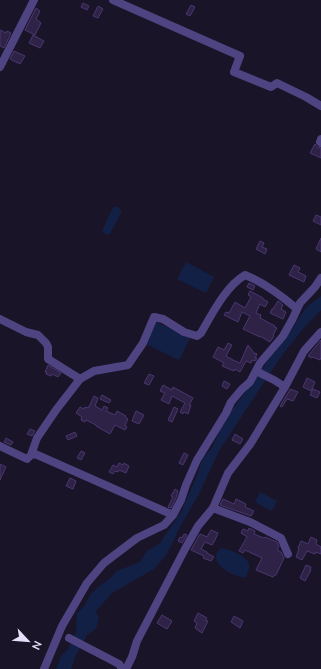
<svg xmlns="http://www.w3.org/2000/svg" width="321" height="669" viewBox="0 0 321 669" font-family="'Nunito Sans',sans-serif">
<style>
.water{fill:#132046}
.building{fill:#2e2247;stroke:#4a3770}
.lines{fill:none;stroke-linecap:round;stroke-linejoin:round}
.minor{stroke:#4f4482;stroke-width:8}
</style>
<rect width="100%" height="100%" fill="#1a1428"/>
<!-- water -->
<path class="water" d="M 113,207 L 117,207 L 121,210 L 121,213 L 110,234 C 107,236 104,233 102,231 Z
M 186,262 L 214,277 L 206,293 L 177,279 Z
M 321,296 L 321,310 L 303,329 L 282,355 L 219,451 L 199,494 L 181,525 L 167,554 L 154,569 L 112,593 L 96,611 L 99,618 L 96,629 L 87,635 L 76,655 L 71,669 L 56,669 L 61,656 L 68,649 L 76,632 L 77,614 L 85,605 L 90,595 L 98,587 L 108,580 L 117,571 L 140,562 L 147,551 L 160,543 L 181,512 L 197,475 L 203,458 L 212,448 L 223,422 L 258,375 L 273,353 L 291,331 L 306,307 Z
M 154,321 L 190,338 L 179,360 L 144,343 Z
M 260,492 L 277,501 L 272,511 L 255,502 Z
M 221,548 C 229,549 247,556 249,564 C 250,568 247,573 246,577 C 236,579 211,565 217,553 C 217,552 221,549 221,548 Z"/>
<!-- building -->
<path class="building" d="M 83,3 L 89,6 L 87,10 L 81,7 Z
M 191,5 L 195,7 L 190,16 L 186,14 Z
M 98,6 L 103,9 L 98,18 L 93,16 Z
M 36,8 L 40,11 L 36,19 L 41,23 L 35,35 L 25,30 Z
M 0,30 L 6,33 L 7,31 L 11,33 L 4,48 L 0,46 Z
M 33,35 L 44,41 L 40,48 L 29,43 Z
M 14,51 L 25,56 L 20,64 L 10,59 Z
M 315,144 L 317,147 L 321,148 L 321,158 L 310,153 Z
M 316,215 L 321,217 L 321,225 L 313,221 Z
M 321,238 L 321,252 L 316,249 Z
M 260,241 L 264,243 L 262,247 L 267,249 L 265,254 L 256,249 Z
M 294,265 L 300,268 L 298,272 L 306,276 L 304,282 L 289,275 Z
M 249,283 L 255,286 L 253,290 L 247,287 Z
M 250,291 L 263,298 L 263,299 L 268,302 L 265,307 L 260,304 L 256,313 L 261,315 L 260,318 L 275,326 L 274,327 L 277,328 L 273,335 L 274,336 L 270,342 L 260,336 L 260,337 L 243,329 L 250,316 L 242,312 L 238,322 L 224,315 L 226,312 L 229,313 L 235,302 L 245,308 L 251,297 L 248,295 Z
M 278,301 L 283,305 L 281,309 L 286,312 L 283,319 L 270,313 L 272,309 L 273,309 Z
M 321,340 L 321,357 L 320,360 L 313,357 L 312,358 L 308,356 Z
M 228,343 L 232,345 L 226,356 L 233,360 L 240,363 L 248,345 L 254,353 L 257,354 L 255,358 L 257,358 L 255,361 L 252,360 L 251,363 L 246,361 L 240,372 L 235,369 L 234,371 L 222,366 L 224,363 L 213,357 L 218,347 L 224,350 Z
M 48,365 L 61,373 L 58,377 L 52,374 L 51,376 L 46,374 L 47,372 L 45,372 Z
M 149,374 L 154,376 L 149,385 L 144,383 Z
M 307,378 L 315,382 L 311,391 L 303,387 Z
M 224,381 L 230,384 L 227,389 L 222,386 Z
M 163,385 L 172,390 L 173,387 L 193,398 L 189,405 L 191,405 L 188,414 L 184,412 L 183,414 L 180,412 L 185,403 L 172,396 L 169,404 L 161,400 L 165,393 L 160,391 Z
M 313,389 L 320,392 L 317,398 L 310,395 Z
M 290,390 L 290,389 L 298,392 L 293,401 L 287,399 L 282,407 L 280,406 Z
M 102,395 L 111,400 L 109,403 L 100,399 Z
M 94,396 L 98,398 L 95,406 L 102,410 L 104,406 L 108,408 L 106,411 L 115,415 L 117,411 L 126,416 L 125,417 L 128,419 L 125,425 L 127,427 L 125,430 L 115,425 L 110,434 L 96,426 L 96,425 L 86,420 L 85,422 L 81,420 L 82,417 L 76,413 L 80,407 L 84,409 L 85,407 L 88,408 L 88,407 L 89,407 Z
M 174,407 L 178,409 L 172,422 L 168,420 Z
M 136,411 L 144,415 L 139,424 L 132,421 Z
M 30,429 L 35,431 L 32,436 L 27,434 Z
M 75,432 L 77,436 L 68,440 L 66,436 Z
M 235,434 L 243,439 L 240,444 L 232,440 Z
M 6,438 L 13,442 L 11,445 L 4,442 Z
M 81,451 L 85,453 L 81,460 L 77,458 Z
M 184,453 L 188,455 L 183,465 L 179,463 Z
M 119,463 L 123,465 L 124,463 L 129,466 L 126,473 L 119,470 L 118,472 L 115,471 L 113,474 L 109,472 L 113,465 L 117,467 Z
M 0,464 L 6,467 L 0,480 Z
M 70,478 L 76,481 L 73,489 L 66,486 Z
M 175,489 L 178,491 L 176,498 L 171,508 L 168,507 L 173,497 L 171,496 Z
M 223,499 L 234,504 L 236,499 L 246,504 L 245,507 L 254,511 L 251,516 L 220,505 Z
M 249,528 L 255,531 L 254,534 L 264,538 L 265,537 L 277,542 L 279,547 L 277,550 L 281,552 L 284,558 L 276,575 L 275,575 L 273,577 L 256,570 L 262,558 L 245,550 L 243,553 L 239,551 L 247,537 L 241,533 L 243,529 L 248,531 Z
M 211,530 L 218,533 L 215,540 L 212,545 L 205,542 L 201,549 L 207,552 L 207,553 L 214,557 L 211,561 L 203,558 L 204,556 L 191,550 L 200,534 L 207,537 Z
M 184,534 L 187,535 L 182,543 L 178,541 L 180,537 L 182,538 Z
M 311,537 L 317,540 L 316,544 L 321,547 L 321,554 L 316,552 L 315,554 L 307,551 L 302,560 L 296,557 L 299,549 L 298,548 L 301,541 L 308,544 Z
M 306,565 L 311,567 L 310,570 L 311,570 L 305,581 L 300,578 Z
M 198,613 L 207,618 L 205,620 L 208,621 L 202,633 L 195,628 L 197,623 L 194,621 Z
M 162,615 L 172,621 L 167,629 L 157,623 Z
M 234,616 L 243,621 L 240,628 L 231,622 Z"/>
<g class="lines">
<!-- minor -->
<path class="minor" d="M 113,0 L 240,56 L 234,72 L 271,87 L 277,83 L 306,97 L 321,106
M 0,67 L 34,0
M 321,139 L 320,142 L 321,143
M 0,319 L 26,332 L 38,335 L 46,343 L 48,347 L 48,359 L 80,379
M 256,371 L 274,380 L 285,387
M 0,446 L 27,459 L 31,455 L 35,454 L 42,457 L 173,515
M 31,455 L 37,438 L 56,410 L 80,379 L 94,371 L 128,365 L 143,343 L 154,317 L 163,319 L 184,332 L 197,336 L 201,333 C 212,314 226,286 245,275 C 263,282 283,297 297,309
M 213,508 L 250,522 L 281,538 L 288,554
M 69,638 L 119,664 L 121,667 L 121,669
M 44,669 L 62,626 L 87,583 L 104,563 L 137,538 L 164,525 L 173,515 L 181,500 L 186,485 L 197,460 L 226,413 L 231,402 L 242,389 L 250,382 L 260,363 L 283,336 L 292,320 L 300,303 L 315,287 L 321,278
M 126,669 L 132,657 L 137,641 L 185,549 L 198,526 L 213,508 L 228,473 L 251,443 L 285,387 L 304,351 L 321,332"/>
</g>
<!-- north arrow -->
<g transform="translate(28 641) rotate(116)" stroke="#1a1428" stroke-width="3" paint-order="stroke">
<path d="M0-3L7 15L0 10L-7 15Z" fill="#e6dffb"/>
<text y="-6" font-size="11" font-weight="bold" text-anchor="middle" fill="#e6dffb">N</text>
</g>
</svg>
